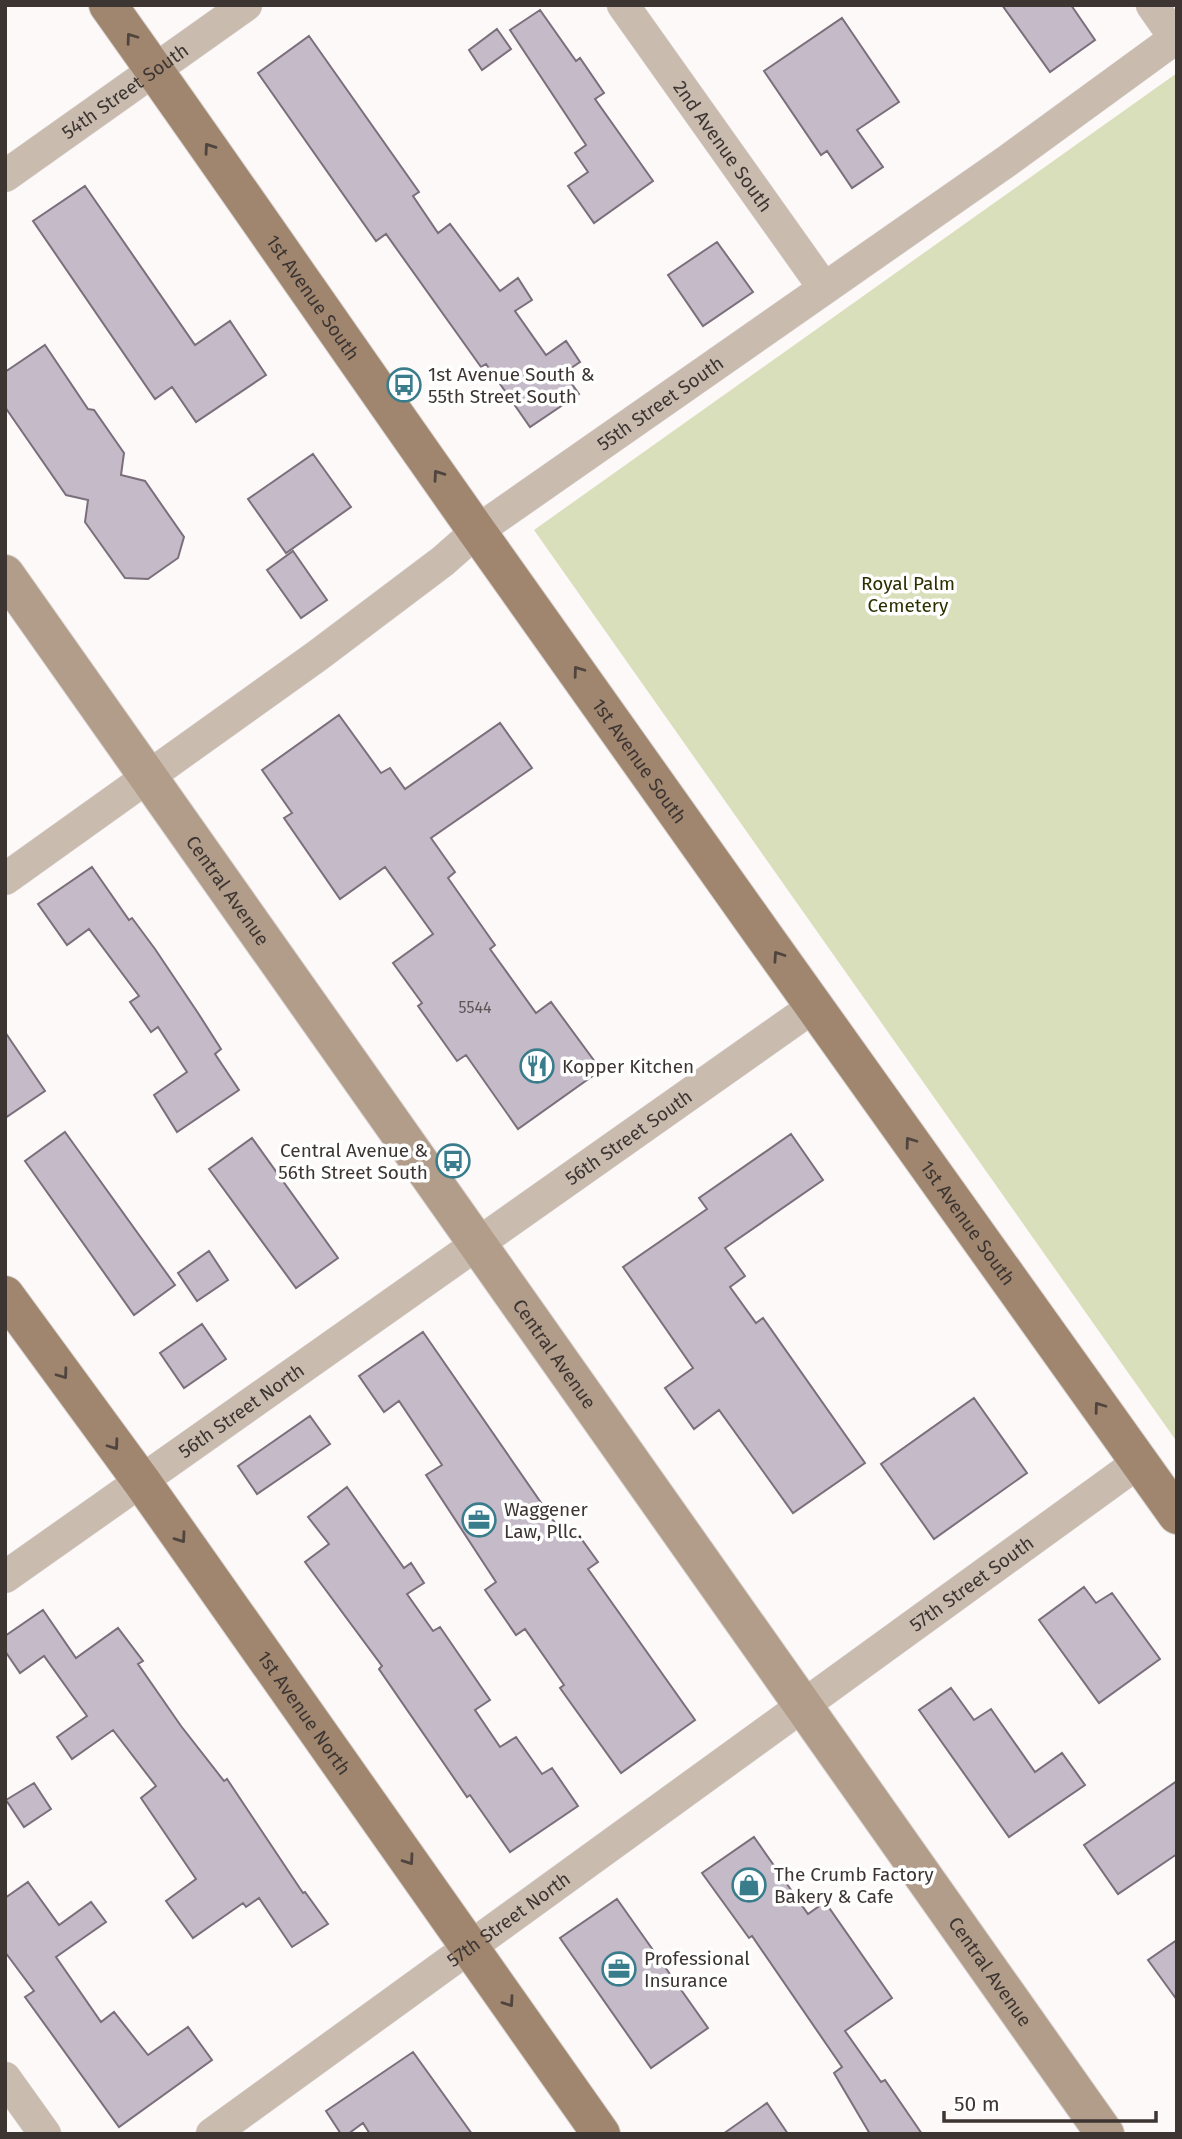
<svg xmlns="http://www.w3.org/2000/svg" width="1182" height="2139" viewBox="0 0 1182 2139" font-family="'Fira Sans',sans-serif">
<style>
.green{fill:#d9debb}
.building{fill:#c5bac7;stroke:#7a6f7b;stroke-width:2}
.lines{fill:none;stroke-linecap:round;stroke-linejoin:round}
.minor-casing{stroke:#dad6d4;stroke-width:33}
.secondary-casing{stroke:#dad6d4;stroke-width:40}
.primary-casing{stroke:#dad6d4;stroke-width:40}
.minor{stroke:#cabbaf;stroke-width:32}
.secondary{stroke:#b29c8a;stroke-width:38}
.primary{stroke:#a0866f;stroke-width:38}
.oneway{stroke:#50453e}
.labels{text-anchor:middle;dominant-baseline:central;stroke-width:7;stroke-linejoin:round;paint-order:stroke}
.number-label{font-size:16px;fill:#5e5657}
.street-label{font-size:19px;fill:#3c3532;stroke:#fff}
.poi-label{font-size:19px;fill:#3c3532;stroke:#fff;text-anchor:start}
.park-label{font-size:19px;fill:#2c3000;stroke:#fff}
</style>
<rect width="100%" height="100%" fill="#fdf9f8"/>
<!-- green -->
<path class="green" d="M 1177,73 L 1177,1442 L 534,530 Z"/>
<!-- building -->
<path class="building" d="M 1002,5 L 1071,5 L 1095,40 L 1050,72 Z
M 540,10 L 576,61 L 580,58 L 604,93 L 595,99 L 653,181 L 594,223 L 568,186 L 588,172 L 575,153 L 586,145 L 510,30 Z
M 842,18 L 899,102 L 857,130 L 883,167 L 852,188 L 827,151 L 821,155 L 764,71 Z
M 497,29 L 511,49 L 482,70 L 469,50 Z
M 309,36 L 419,192 L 413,196 L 438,233 L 450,224 L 500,291 L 518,278 L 532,300 L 515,311 L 546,355 L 566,341 L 580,362 L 564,373 L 579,394 L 530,427 L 486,364 L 481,367 L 386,234 L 376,241 L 258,73 Z
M 85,186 L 195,345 L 230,321 L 266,375 L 196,422 L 172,387 L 155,399 L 33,221 Z
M 717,242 L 753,292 L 703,326 L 668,275 Z
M 45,345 L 88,409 L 94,410 L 124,453 L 121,475 L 145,481 L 184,537 L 178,558 L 148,579 L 125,578 L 85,522 L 88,500 L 66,495 L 5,407 L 5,372 Z
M 313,454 L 351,507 L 286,553 L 248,499 Z
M 293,551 L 327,600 L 301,618 L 267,570 Z
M 339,715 L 381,773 L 390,768 L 405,789 L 500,723 L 532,768 L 431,838 L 455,872 L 448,878 L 495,945 L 490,949 L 536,1013 L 551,1002 L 601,1070 L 518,1129 L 466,1055 L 457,1061 L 418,1006 L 422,1003 L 393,963 L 433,934 L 385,867 L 340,899 L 284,818 L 292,813 L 262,770 Z
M 92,867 L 129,920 L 132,918 L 155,949 L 198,1013 L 221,1049 L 215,1054 L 239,1090 L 177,1132 L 154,1095 L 187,1072 L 158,1027 L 151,1032 L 130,1002 L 139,996 L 89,929 L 67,945 L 38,904 Z
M 5,1032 L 45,1091 L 5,1118 Z
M 65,1132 L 175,1285 L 134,1315 L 25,1161 Z
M 791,1134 L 823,1180 L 725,1248 L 745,1276 L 730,1287 L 756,1323 L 763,1318 L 865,1463 L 793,1513 L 719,1410 L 694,1429 L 665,1388 L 693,1368 L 623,1267 L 707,1209 L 699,1198 Z
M 252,1138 L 338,1258 L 296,1288 L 209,1169 Z
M 209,1251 L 228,1280 L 197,1301 L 178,1273 Z
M 202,1324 L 226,1359 L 184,1388 L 160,1353 Z
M 423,1332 L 562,1533 L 572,1526 L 598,1562 L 588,1569 L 695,1720 L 621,1773 L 560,1688 L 564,1685 L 525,1629 L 516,1635 L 485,1590 L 496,1582 L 426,1475 L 442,1465 L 399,1401 L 384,1412 L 359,1376 Z
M 974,1398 L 1027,1473 L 934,1539 L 881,1464 Z
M 310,1416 L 330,1444 L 257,1494 L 238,1466 Z
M 347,1487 L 404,1568 L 411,1563 L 424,1583 L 407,1594 L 433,1631 L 440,1627 L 490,1700 L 475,1710 L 500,1747 L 516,1737 L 542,1774 L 552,1768 L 578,1806 L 510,1852 L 470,1795 L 467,1797 L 379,1669 L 382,1666 L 305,1562 L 329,1544 L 308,1517 Z
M 1084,1587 L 1096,1603 L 1112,1593 L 1160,1659 L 1099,1703 L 1039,1620 Z
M 43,1610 L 76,1658 L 118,1628 L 143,1661 L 138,1664 L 181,1726 L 224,1781 L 227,1779 L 303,1893 L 305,1892 L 328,1924 L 292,1947 L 259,1898 L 246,1907 L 243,1903 L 193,1938 L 166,1901 L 196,1879 L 141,1798 L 156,1786 L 113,1730 L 72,1759 L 57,1737 L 87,1716 L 44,1656 L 20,1673 L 5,1651 L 5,1636 Z
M 951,1688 L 974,1720 L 991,1709 L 1035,1772 L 1062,1753 L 1085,1785 L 1009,1837 L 919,1710 Z
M 1177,1781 L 1177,1854 L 1118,1894 L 1084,1845 Z
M 34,1783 L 51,1809 L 24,1827 L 6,1800 Z
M 754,1837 L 808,1914 L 825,1902 L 892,1998 L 845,2031 L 881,2082 L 885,2080 L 922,2134 L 870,2134 L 834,2073 L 842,2067 L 752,1936 L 749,1938 L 702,1873 Z
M 28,1882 L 59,1925 L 91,1902 L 106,1922 L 56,1957 L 101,2022 L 114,2012 L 148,2055 L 188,2027 L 212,2060 L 119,2127 L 25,1997 L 34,1991 L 5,1952 L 5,1898 Z
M 617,1899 L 708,2028 L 651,2068 L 560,1938 Z
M 1177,1940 L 1177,2000 L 1148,1960 Z
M 413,2052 L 472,2134 L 370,2134 L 363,2123 L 348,2134 L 341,2134 L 326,2111 Z
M 767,2103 L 788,2134 L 723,2134 Z"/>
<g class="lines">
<defs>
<g id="minor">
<path id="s1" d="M 623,5 L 824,288"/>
<path d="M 1152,5 L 1175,38"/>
<path id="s2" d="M 5,176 L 246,5"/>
<path id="s3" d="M 5,879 L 317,656 L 443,561 L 477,531 L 1007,161 L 1177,37"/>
<path id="s4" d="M 5,1577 L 813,1007"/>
<path d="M 5,2078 L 45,2134"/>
<path id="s5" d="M 212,2134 L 1139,1462"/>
</g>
<g id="secondary">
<path id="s6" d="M 5,574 L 1105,2134"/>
</g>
<g id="primary">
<path id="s7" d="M 108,5 C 232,179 353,356 476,530 C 709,859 942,1187 1177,1515"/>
<path id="s8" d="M 5,1295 L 142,1482 L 601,2134"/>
</g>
</defs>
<!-- minor casing -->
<use href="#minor" class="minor-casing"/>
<!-- secondary casing -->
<use href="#secondary" class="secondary-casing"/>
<!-- primary casing -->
<use href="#primary" class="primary-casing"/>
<!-- minor -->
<use href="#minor" class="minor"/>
<!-- secondary -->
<use href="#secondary" class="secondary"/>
<!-- primary -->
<use href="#primary" class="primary"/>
</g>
<!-- one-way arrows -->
<defs><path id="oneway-chevron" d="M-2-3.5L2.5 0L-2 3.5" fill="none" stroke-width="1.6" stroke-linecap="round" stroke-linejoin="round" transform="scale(1.75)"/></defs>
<g class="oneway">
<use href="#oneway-chevron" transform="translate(131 38) rotate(-126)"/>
<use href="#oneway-chevron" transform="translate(209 148) rotate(-125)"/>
<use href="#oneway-chevron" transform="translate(438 475) rotate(-125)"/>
<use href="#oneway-chevron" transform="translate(578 671) rotate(-126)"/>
<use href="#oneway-chevron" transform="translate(778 956) rotate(-124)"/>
<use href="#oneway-chevron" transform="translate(910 1142) rotate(-126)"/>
<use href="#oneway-chevron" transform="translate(63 1374) rotate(54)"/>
<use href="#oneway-chevron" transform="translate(1099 1407) rotate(-126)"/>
<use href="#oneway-chevron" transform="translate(114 1445) rotate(54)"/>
<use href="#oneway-chevron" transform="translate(181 1538) rotate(55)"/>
<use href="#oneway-chevron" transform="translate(409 1860) rotate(55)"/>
<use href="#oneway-chevron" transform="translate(509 2002) rotate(55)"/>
</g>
<!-- icons -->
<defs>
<symbol id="bus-ring" viewBox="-11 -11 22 22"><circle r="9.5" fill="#fff" stroke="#397d8c" stroke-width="1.5"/><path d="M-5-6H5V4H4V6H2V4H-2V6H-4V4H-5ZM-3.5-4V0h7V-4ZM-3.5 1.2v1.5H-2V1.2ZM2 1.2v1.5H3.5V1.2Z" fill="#397d8c"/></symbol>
<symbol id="restaurant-ring" viewBox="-11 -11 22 22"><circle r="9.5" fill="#fff" stroke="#397d8c" stroke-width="1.5"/><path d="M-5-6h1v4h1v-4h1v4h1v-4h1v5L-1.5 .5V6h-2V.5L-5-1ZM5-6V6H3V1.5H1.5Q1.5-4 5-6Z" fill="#397d8c"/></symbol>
<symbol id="office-ring" viewBox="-11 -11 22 22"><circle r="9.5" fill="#fff" stroke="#397d8c" stroke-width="1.5"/><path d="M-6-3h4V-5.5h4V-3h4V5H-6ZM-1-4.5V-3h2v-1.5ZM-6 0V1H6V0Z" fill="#397d8c"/></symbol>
<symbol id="shop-ring" viewBox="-11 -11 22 22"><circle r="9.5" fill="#fff" stroke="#397d8c" stroke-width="1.5"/><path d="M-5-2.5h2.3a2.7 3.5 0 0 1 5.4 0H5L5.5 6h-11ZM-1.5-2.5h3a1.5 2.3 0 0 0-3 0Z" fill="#397d8c"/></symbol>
</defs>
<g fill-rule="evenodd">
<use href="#bus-ring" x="385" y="366" width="38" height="38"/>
<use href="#restaurant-ring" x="518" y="1047" width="38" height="38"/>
<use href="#bus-ring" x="434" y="1142" width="38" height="38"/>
<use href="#office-ring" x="460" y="1501" width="38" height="38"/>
<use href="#shop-ring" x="730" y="1866" width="38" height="38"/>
<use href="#office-ring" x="600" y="1950" width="38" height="38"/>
</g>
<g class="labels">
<!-- number labels -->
<g class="number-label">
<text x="475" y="1007">5544</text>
</g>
<!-- street labels -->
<g class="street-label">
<text stroke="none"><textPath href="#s2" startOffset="147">54th Street South</textPath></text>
<text stroke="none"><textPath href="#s1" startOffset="173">2nd Avenue South</textPath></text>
<text stroke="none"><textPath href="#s7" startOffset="357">1st Avenue South</textPath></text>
<text stroke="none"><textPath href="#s3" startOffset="810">55th Street South</textPath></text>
<text stroke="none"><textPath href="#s7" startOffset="924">1st Avenue South</textPath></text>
<text stroke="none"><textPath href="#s6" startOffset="387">Central Avenue</textPath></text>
<text stroke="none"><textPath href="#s4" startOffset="763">56th Street South</textPath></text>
<text stroke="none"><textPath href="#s7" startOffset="1491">1st Avenue South</textPath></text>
<text stroke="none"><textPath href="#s6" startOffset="954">Central Avenue</textPath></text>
<text stroke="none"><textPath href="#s4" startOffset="289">56th Street North</textPath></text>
<text stroke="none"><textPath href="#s5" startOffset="938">57th Street South</textPath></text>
<text stroke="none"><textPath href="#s8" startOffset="514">1st Avenue North</textPath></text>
<text stroke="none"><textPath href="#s5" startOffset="366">57th Street North</textPath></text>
<text stroke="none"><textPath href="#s6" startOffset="1710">Central Avenue</textPath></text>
</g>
<!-- poi labels -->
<g class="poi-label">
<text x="428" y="374">1st Avenue South &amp;<tspan x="428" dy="22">55th Street South</tspan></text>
<text x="562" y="1066">Kopper Kitchen</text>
<text x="428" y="1150" text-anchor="end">Central Avenue &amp;<tspan x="428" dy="22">56th Street South</tspan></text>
<text x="504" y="1509">Waggener<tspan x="504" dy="22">Law, Pllc.</tspan></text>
<text x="774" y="1874">The Crumb Factory<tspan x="774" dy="22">Bakery &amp; Cafe</tspan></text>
<text x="644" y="1958">Professional<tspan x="644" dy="22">Insurance</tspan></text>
</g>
<!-- park labels -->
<g class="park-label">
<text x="908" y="583">Royal Palm<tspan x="908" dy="22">Cemetery</tspan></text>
</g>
</g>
<!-- border -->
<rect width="1182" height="2139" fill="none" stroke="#3c3532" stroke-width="14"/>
<!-- scale -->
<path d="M944 2111v10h212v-10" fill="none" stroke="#3c3532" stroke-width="3.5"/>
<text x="954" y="2111" font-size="21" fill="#3c3532" stroke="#ffffff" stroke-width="5" paint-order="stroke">50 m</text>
</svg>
